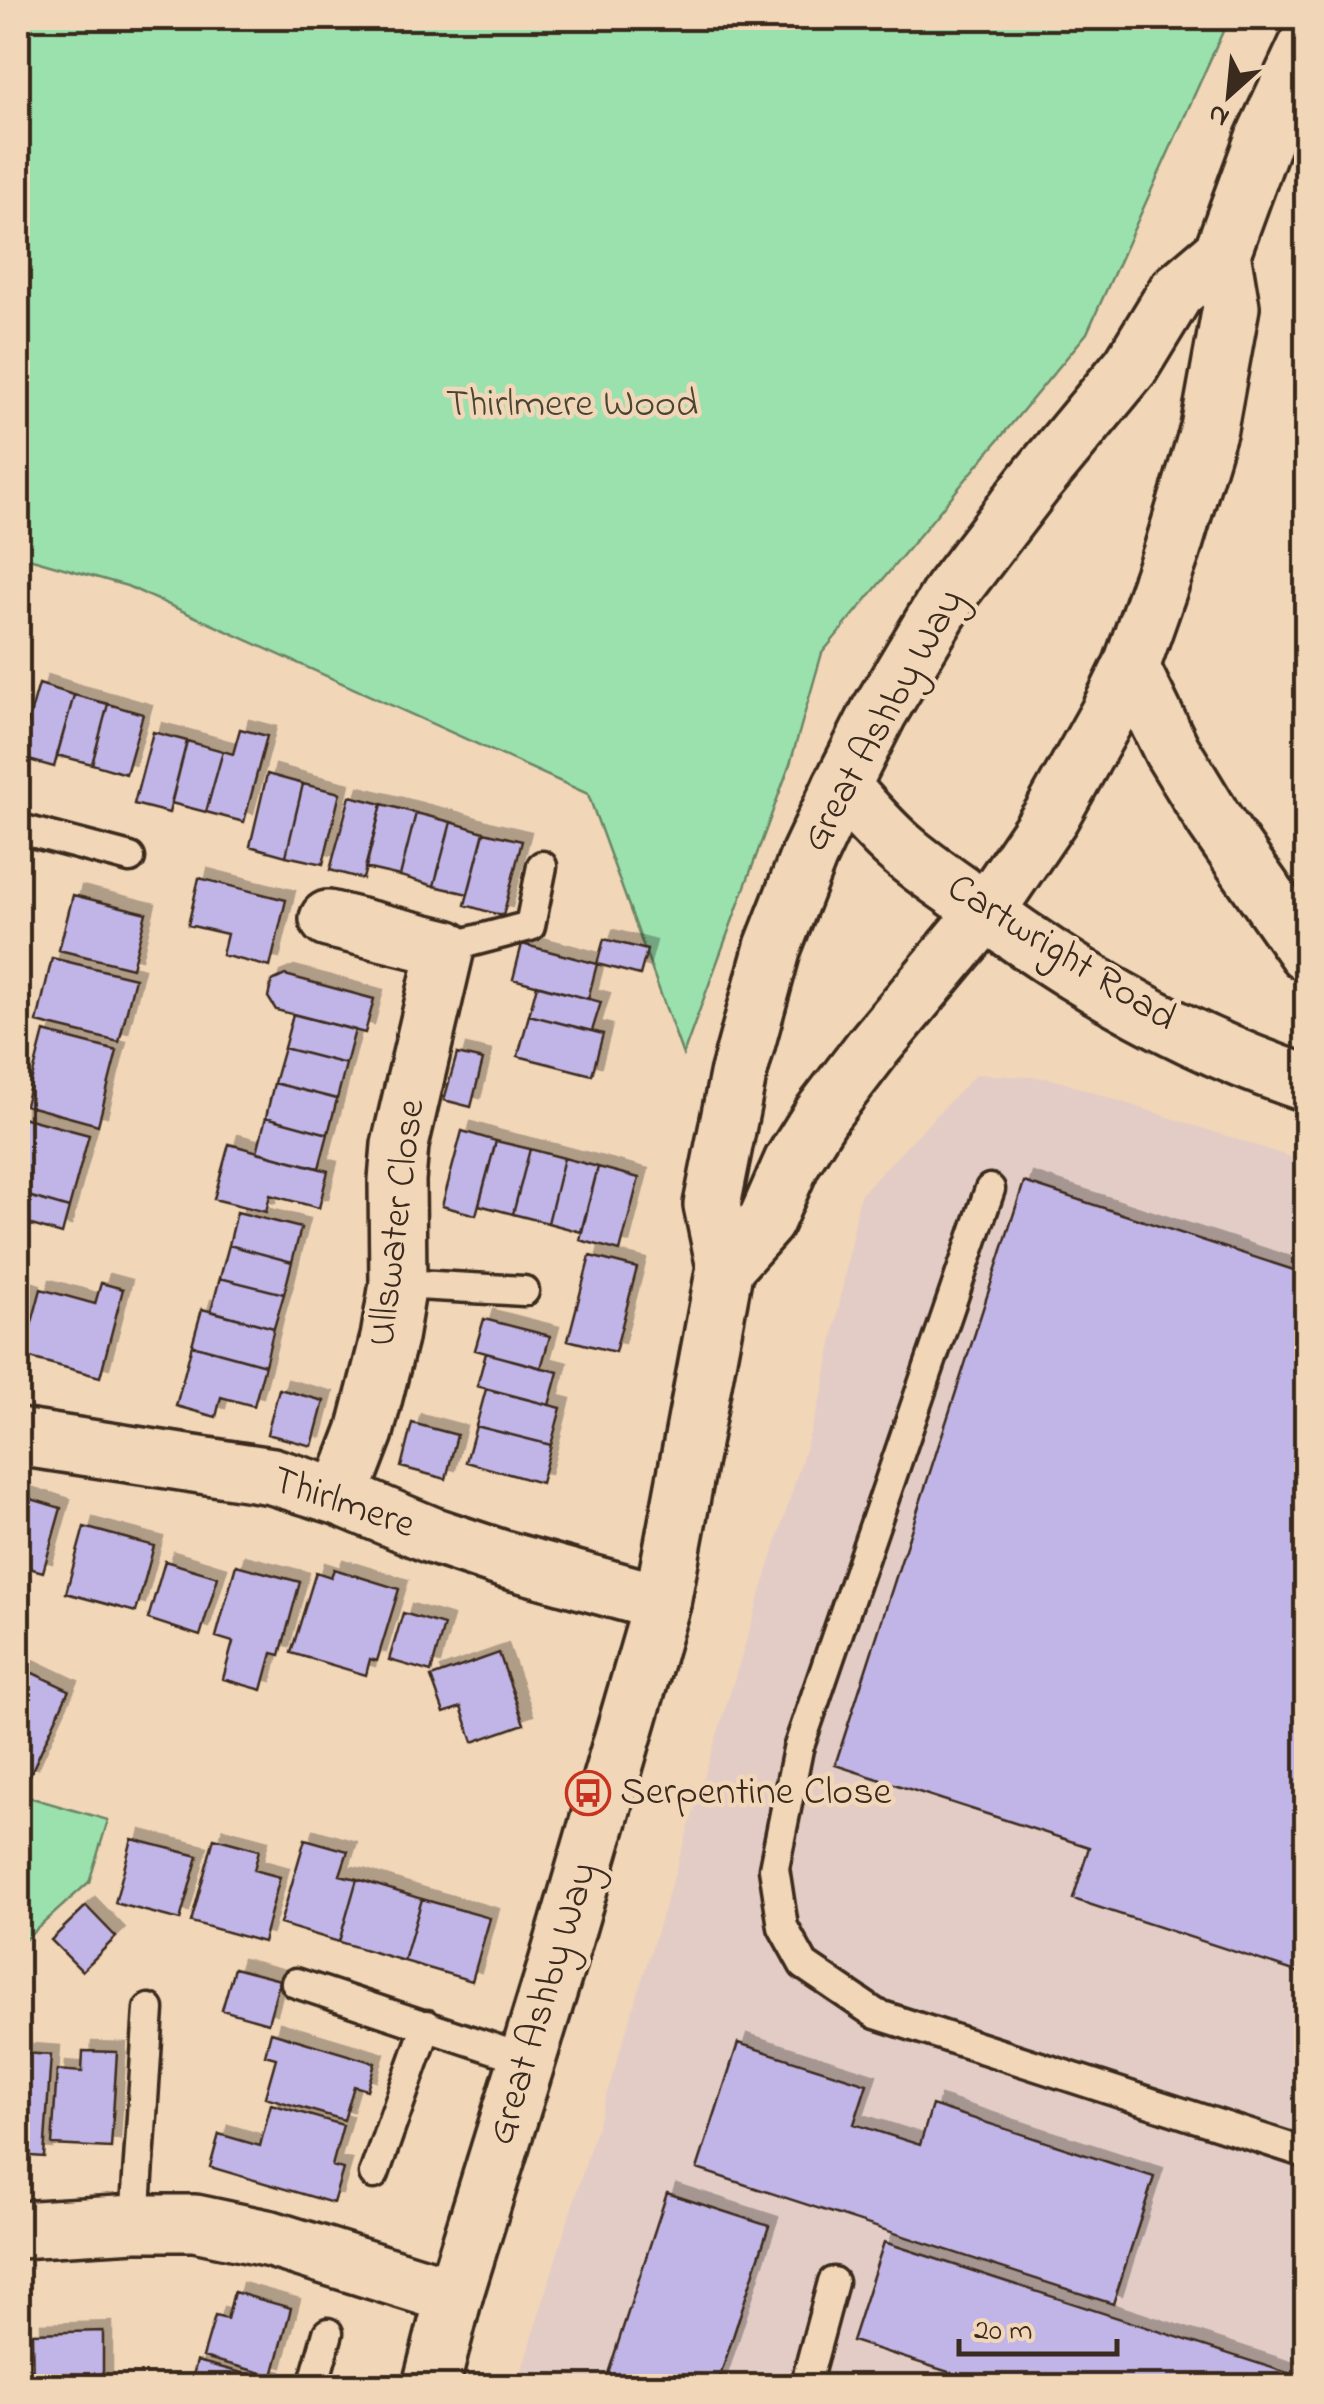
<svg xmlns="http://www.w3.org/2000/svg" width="1324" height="2404" viewBox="0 0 1324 2404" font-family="'Indie Flower',sans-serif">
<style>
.built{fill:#e3ccc6}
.green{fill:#9be1ae;stroke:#6b8666;stroke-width:2.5}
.building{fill:#c1b5e7;stroke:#3b2a1e;stroke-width:2.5;filter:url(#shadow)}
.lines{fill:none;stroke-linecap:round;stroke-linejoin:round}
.service-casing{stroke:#3b2a1e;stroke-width:35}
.minor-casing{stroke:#3b2a1e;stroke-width:62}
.tertiary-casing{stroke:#3b2a1e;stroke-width:62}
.service{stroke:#f1d6b8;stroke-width:28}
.minor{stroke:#f1d6b8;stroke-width:55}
.tertiary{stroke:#f1d6b8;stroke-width:55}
.labels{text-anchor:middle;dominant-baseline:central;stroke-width:9;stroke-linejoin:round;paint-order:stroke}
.park-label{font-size:40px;fill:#494534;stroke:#f1d6b8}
.street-label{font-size:40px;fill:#3b2a1e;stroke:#f1d6b8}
.poi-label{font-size:40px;fill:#3b2a1e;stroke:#f1d6b8;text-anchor:start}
</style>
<defs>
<filter id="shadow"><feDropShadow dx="9" dy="-9" stdDeviation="0" flood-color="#0004"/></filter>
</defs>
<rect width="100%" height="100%" fill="#f1d6b8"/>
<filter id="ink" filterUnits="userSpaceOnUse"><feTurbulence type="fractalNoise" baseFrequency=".01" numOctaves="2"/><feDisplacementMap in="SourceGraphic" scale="20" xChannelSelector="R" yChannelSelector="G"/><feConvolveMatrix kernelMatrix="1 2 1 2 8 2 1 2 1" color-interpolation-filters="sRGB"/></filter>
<g filter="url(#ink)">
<!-- built -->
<path class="built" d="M 976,1074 L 1049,1078 L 1306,1162 L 1306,2386 L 517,2386 L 823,1391 L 860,1195 Z"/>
<!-- green -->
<path class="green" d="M 18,18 L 1229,18 L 1087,333 L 822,653 L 790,764 L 683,1055 L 588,794 L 127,586 L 18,555 Z
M 18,1794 L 108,1820 L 89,1882 L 18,1946 Z"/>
<!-- building -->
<path class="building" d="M 39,684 L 74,695 L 54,767 L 18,757 Z
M 74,695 L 108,704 L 92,764 L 57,755 Z
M 108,704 L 143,714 L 126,774 L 92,764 Z
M 240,729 L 267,736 L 244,822 L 206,812 L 223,751 L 233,754 Z
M 153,732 L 187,741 L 169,813 L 134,804 Z
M 187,741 L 223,751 L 206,812 L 171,803 Z
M 267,774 L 303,784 L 286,856 L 250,846 Z
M 303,784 L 340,793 L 323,864 L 286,856 Z
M 350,796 L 382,804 L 363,879 L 330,870 Z
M 382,804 L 416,813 L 400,876 L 365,868 Z
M 416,813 L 451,822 L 434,886 L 400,876 Z
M 451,822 L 484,832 L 468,894 L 434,886 Z
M 484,832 L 522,841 L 503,916 L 465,905 Z
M 199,878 L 286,900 L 270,967 L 222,955 L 227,934 L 188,925 Z
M 73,895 L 146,913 L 132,968 L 59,950 Z
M 604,939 L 647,950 L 640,975 L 597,964 Z
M 522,944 L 597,964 L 588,999 L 513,979 Z
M 52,958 L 135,978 L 119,1042 L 37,1022 Z
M 285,975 L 374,999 L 365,1033 L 276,1010 L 268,997 L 272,981 Z
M 537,985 L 601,1002 L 592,1031 L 529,1015 Z
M 293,1014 L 355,1030 L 346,1064 L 284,1048 Z
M 529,1015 L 603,1034 L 592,1075 L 518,1056 Z
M 44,1032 L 117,1051 L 98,1125 L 25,1105 Z
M 284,1048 L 346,1064 L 337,1099 L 274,1083 Z
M 457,1054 L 483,1060 L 471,1107 L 444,1100 Z
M 274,1083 L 337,1099 L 328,1134 L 266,1117 Z
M 18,1116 L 89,1135 L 69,1208 L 18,1193 Z
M 266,1117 L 328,1134 L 319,1168 L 257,1152 Z
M 462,1131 L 496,1141 L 476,1215 L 442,1206 Z
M 496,1141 L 530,1149 L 513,1214 L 479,1205 Z
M 229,1144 L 328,1171 L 319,1208 L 270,1195 L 266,1212 L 214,1199 Z
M 530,1149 L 564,1158 L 548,1223 L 513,1214 Z
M 564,1158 L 598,1167 L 581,1232 L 548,1223 Z
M 598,1167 L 639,1178 L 620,1251 L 580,1240 Z
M 1024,1182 L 1306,1274 L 1306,1975 L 1073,1899 L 1089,1847 L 835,1765 Z
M 18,1193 L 69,1208 L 62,1234 L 18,1221 Z
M 237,1212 L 301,1228 L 292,1262 L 229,1245 Z
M 229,1245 L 292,1262 L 284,1294 L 220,1278 Z
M 590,1256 L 637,1268 L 615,1352 L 568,1340 Z
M 220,1278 L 284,1294 L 274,1328 L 211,1311 Z
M 101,1283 L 123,1289 L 100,1377 L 23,1356 L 41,1289 L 95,1304 Z
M 18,1290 L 31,1294 L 18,1342 Z
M 202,1309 L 274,1328 L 265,1365 L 192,1345 Z
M 484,1319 L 550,1336 L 541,1368 L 475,1350 Z
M 192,1345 L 265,1365 L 254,1406 L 221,1397 L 216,1417 L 176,1406 Z
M 486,1353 L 558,1372 L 549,1405 L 477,1386 Z
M 279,1389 L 324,1401 L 312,1446 L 267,1434 Z
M 486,1389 L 561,1408 L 551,1445 L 476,1426 Z
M 412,1423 L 457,1435 L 446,1479 L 401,1467 Z
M 476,1426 L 551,1445 L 541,1483 L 466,1462 Z
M 18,1495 L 61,1508 L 43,1572 L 18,1565 Z
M 84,1527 L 154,1546 L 136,1612 L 66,1593 Z
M 165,1561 L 218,1577 L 200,1636 L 148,1619 Z
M 236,1565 L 300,1582 L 280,1655 L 272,1653 L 262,1690 L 223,1679 L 233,1642 L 216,1637 Z
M 334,1569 L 399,1589 L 377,1661 L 370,1659 L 366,1675 L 291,1653 L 316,1572 L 331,1577 Z
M 403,1613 L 444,1625 L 431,1672 L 389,1660 Z
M 499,1653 L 524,1724 L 473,1742 L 461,1707 L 444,1713 L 431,1677 Z
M 18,1666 L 69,1690 L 29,1777 L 18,1772 Z
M 214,1838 L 259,1850 L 254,1870 L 280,1877 L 263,1942 L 191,1922 Z
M 132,1839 L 198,1856 L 180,1920 L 115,1903 Z
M 305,1839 L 348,1851 L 340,1875 L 357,1879 L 339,1942 L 280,1924 Z
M 357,1879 L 422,1899 L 404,1961 L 339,1942 Z
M 422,1899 L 490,1918 L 472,1981 L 404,1961 Z
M 86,1906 L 116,1937 L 82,1971 L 51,1940 Z
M 234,1968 L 280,1980 L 268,2023 L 222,2010 Z
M 271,2032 L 375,2063 L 367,2090 L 354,2086 L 344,2120 L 265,2097 L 276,2058 L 265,2055 Z
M 738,2043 L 867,2084 L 854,2124 L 920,2145 L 932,2105 L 1154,2177 L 1113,2304 L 697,2169 Z
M 83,2051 L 117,2052 L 111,2148 L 52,2145 L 57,2070 L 82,2072 Z
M 24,2053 L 51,2055 L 44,2157 L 18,2155 L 18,2079 L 23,2079 Z
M 271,2104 L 343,2125 L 332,2166 L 343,2169 L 333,2203 L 210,2167 L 219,2134 L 260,2146 Z
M 667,2193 L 769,2226 L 717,2386 L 604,2386 Z
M 884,2242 L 1306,2379 L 1306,2386 L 992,2386 L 852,2341 Z
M 234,2292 L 291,2308 L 273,2376 L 203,2357 L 215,2316 L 227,2319 Z
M 103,2331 L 103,2386 L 33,2386 L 32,2333 Z
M 197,2361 L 272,2381 L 271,2386 L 190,2386 Z"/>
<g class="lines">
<defs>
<path id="service" d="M 18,835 L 28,831 L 130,858
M 446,948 L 530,926 L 542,866
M 990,1189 L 798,1749 L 774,1868 L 783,1927 L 804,1965 L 876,2014 L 1306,2153
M 398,1284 L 524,1291
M 296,1983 L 528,2060
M 374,2174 L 427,2025
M 135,2223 L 149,2009
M 313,2386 L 328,2333
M 805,2386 L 833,2282"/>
<path id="minor" d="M 1131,667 L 1172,751 L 1214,820 L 1306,952
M 841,787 C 860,806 878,829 899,847 C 918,864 939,878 960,893 C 1065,973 1181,1042 1306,1083
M 328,919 L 446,948 L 400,1145 L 397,1180 L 398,1284 L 389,1338 L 365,1432 L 340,1497
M 18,1437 L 272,1476 L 340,1497 L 431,1535 L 503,1559 L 662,1603
M 18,2230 L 135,2223 L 195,2223 L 271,2239 L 454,2296"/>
<path id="tertiary" d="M 725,1267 L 766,1221 L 792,1162 L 822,1114 L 874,1046 L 985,913 L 1051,816 L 1108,714 L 1131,667 L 1172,551 L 1209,428 L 1231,307 L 1222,253
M 431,2386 L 454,2296 L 556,1967 L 662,1603 L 725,1267 L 712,1205 L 738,1075 L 773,947 L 809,855 L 841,787 L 879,712 L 951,592 L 1035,482 L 1131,366 L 1176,292 L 1222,253 L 1264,138 L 1306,48"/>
</defs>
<!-- service casing -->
<use href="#service" class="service-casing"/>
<!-- minor casing -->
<use href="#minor" class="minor-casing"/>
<!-- tertiary casing -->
<use href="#tertiary" class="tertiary-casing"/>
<!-- service -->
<use href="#service" class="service"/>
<!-- minor -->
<use href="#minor" class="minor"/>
<!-- tertiary -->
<use href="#tertiary" class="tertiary"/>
</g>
</g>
<!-- icons -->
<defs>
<symbol id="bus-ring" viewBox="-11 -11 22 22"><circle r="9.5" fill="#f1d6b8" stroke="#c8321e" stroke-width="1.5"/><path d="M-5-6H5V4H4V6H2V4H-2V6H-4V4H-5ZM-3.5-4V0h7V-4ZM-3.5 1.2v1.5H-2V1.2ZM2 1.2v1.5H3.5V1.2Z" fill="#c8321e"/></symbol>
</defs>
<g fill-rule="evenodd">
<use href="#bus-ring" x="563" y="1768" width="50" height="50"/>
</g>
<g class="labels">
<!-- park labels -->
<g class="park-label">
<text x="572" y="405">Thirlmere Wood</text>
</g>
<!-- street labels -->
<g class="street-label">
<text transform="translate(884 721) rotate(-61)">Great Ashby Way</text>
<text transform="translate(1061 954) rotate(32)">Cartwright Road</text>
<text transform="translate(398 1223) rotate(-83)">Ullswater Close</text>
<text transform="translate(343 1504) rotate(19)">Thirlmere</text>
<text transform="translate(544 2004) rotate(-73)">Great Ashby Way</text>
</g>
<!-- poi labels -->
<g class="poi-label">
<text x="620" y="1793">Serpentine Close</text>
</g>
</g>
<!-- margin -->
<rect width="1324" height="2404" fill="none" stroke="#f1d6b8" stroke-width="60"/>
<rect x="30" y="30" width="1264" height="2344" fill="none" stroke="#3b2a1e" stroke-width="4" filter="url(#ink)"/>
<!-- north arrow -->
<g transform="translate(1229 95) rotate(207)" stroke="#f1d6b8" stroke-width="8" paint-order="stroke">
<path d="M0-8L18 38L0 25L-18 38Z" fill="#3b2a1e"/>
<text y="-15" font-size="28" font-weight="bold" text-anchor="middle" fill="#3b2a1e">N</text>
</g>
<!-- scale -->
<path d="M959 2339v15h158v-15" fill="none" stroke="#3b2a1e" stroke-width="5"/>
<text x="974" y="2339" font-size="30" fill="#3b2a1e" stroke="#f1d6b8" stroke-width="8" paint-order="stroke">20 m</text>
</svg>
